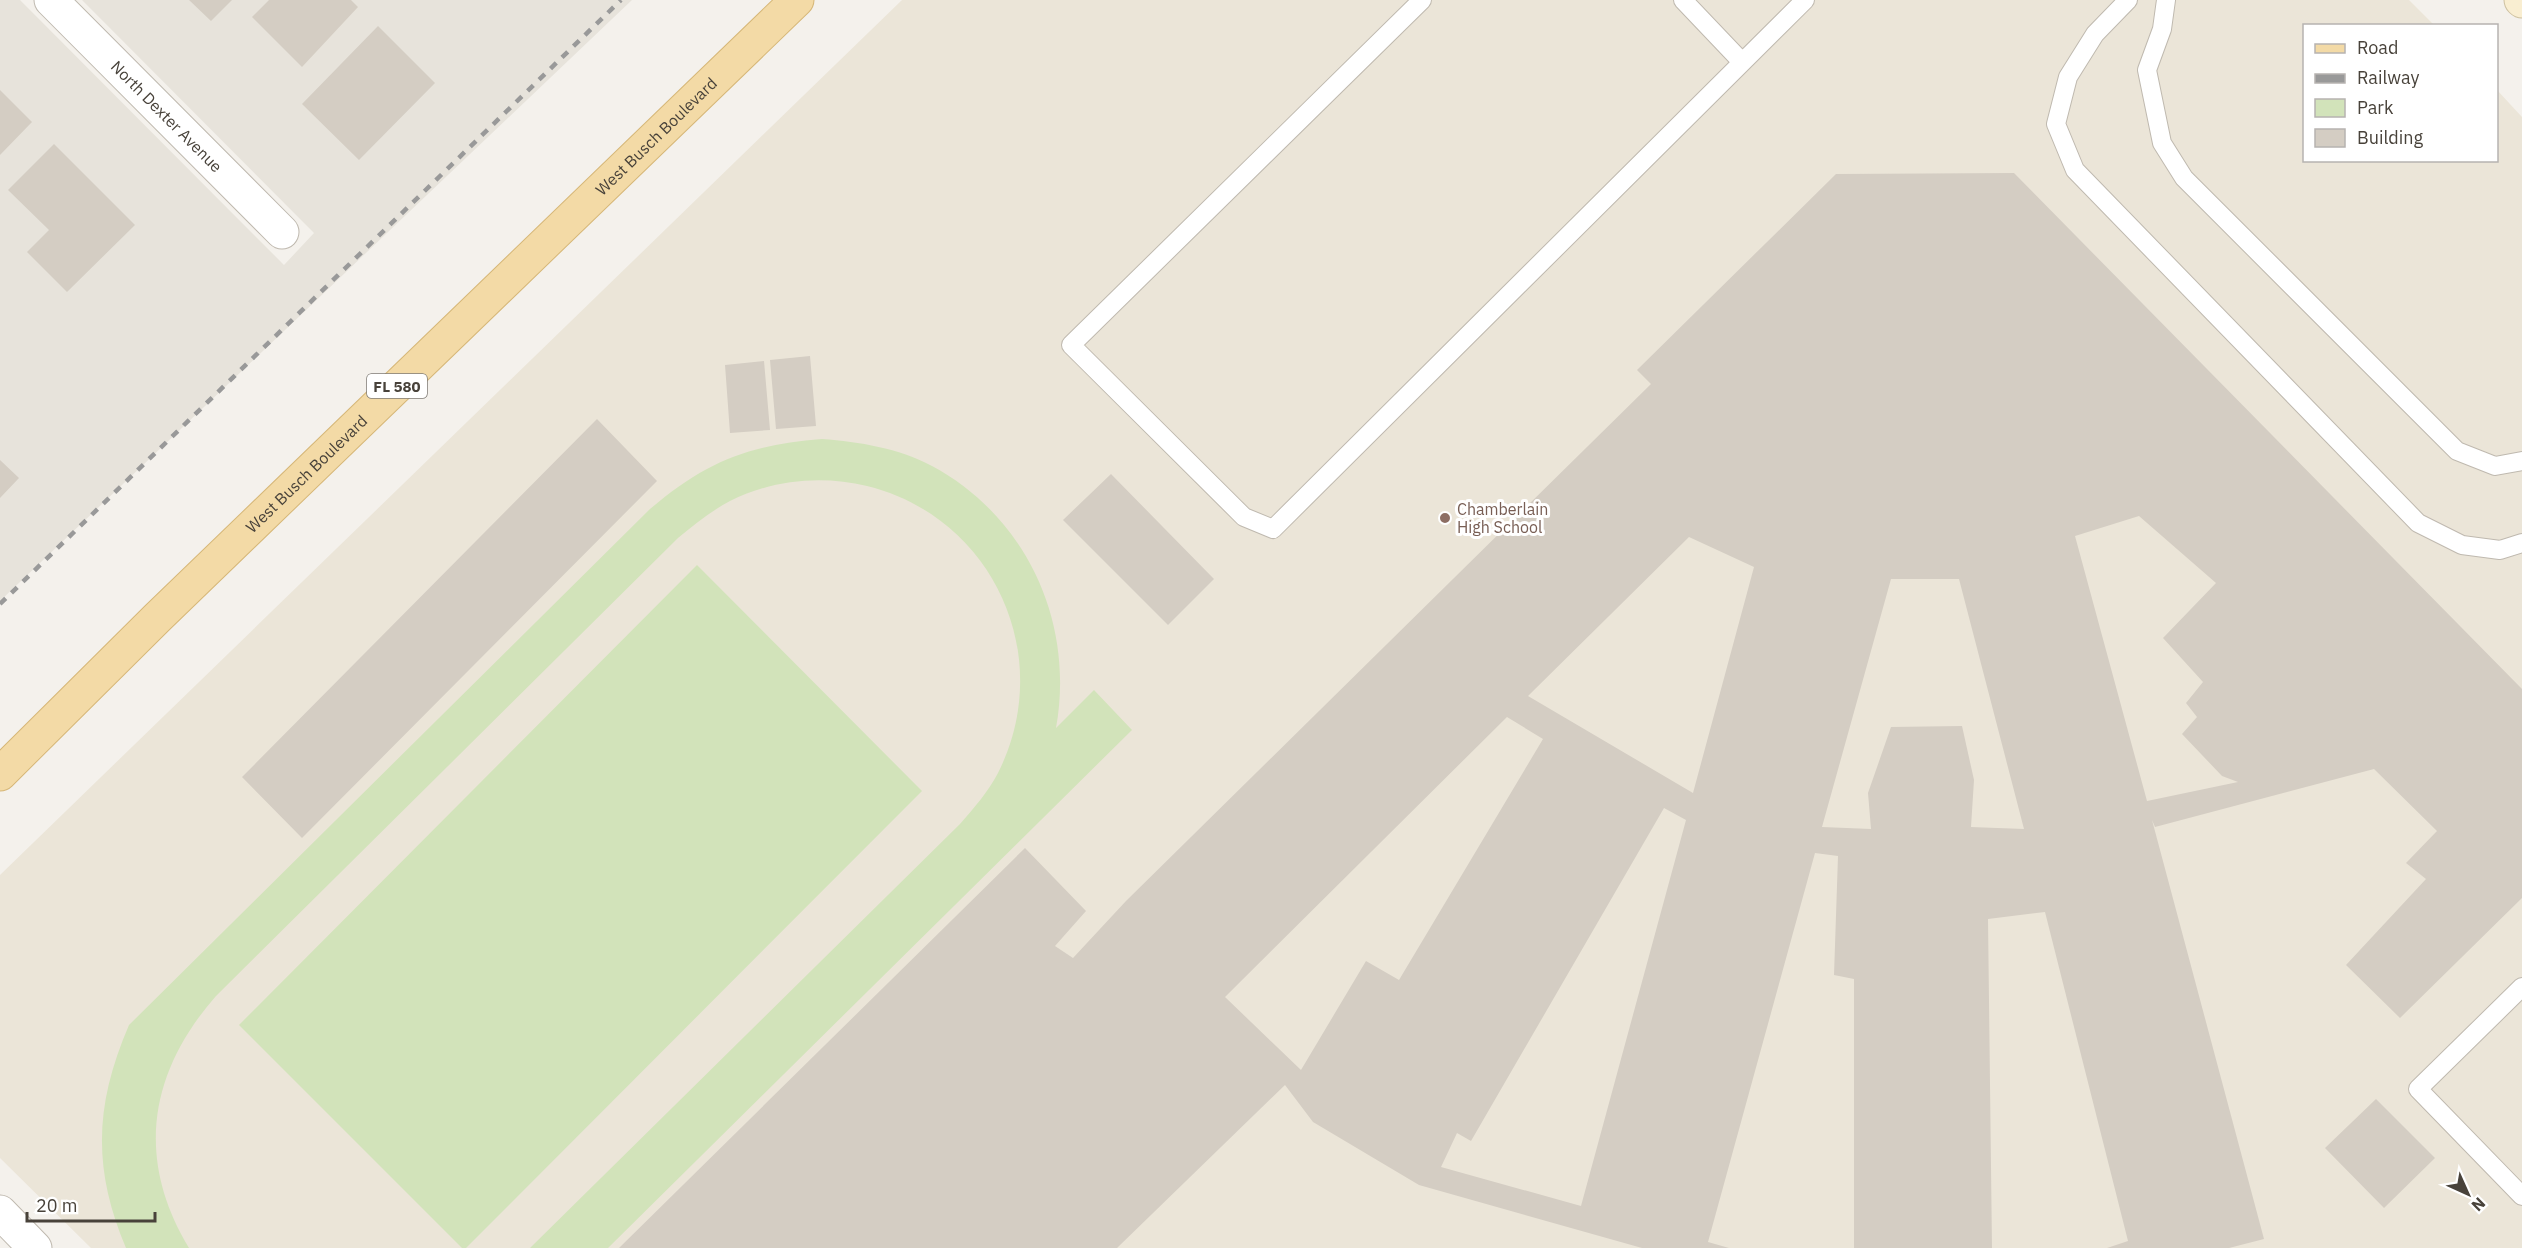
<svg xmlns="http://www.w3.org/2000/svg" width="2522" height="1248" viewBox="0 0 2522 1248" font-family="'IBM Plex Sans',sans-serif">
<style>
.residential{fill:#e7e3db}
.education{fill:#ebe5d8}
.green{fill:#d2e3ba}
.building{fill:#d4cdc3;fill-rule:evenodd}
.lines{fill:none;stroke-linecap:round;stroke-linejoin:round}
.lane-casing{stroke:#bfb9af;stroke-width:20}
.street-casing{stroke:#bfb9af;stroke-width:35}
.secondary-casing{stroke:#cec1a1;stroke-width:35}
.primary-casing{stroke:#d6b778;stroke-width:35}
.lane{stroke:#fff;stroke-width:18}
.street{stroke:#fff;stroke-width:33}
.secondary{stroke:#f9eed1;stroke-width:33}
.primary{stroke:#f3daa6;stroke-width:33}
.rail{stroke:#999;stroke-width:4.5;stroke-dasharray:8 8;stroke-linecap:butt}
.education-dot{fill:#8d6e63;stroke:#fff;stroke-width:2}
.labels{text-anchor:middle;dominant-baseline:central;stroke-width:6;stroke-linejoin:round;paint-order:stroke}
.shield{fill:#fff;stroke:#7f7b75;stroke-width:1.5}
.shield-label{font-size:15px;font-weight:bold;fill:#48423a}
.street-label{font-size:16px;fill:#48423a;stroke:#fff}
.education-label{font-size:16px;fill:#785e54;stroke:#fff;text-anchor:start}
</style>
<rect width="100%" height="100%" fill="#f4f1ec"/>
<!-- residential -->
<path class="residential" d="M 0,0 L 20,0 L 284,265 L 314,233 L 82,0 L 632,0 L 0,601 Z"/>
<!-- education -->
<path class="education" d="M 902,0 L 2409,0 L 2434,25 L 2304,26 L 2304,160 L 2496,160 L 2497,90 L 2522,117 L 2522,1248 L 91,1248 L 0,1158 L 0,875 Z"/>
<!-- green -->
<path class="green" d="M 822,439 C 860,442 898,448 932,466 C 1027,517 1075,623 1056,728 L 1094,690 L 1132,730 L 608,1248 L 530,1248 L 960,824 C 974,808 988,792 998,773 C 1057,656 993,517 867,486 C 821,475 772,480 730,501 C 711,511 694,525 678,538 L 216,996 C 149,1072 135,1159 189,1248 L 126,1248 C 92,1168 95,1104 129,1025 L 650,509 C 707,461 748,445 822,439 Z
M 697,565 L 922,791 L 466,1248 L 462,1248 L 239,1025 Z"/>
<!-- building -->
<path class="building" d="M 189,0 L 232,0 L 211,21 Z
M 269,0 L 351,0 L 358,7 L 302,67 L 252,17 Z
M 378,26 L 435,83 L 359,160 L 302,104 Z
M 0,90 L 32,122 L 0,155 Z
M 54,144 L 135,225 L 67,292 L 27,252 L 49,230 L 8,190 Z
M 2014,173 L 2522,689 L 2522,898 L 2400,1018 L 2346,965 L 2426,879 L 2406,863 L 2437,831 L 2374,769 L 2155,827 L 2152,820 L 2264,1239 L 2229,1248 L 2107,1248 L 2128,1241 L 2045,912 L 1988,919 L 1992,1248 L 1854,1248 L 1854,979 L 1834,975 L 1838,856 L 1815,853 L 1708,1242 L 1729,1248 L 1642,1248 L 1419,1185 L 1313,1122 L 1285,1085 L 1117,1248 L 619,1248 L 1025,848 L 1086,911 L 1055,946 L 1073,958 L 1126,901 L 1651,384 L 1637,370 L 1836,174 ZM 2139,516 L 2216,583 L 2163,638 L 2203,682 L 2186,703 L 2197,717 L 2182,734 L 2222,776 L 2238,782 L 2147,801 L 2075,536 ZM 1689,537 L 1754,567 L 1693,793 L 1528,696 ZM 1891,579 L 1959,579 L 2024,829 L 1971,827 L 1974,780 L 1962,726 L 1891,727 L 1868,793 L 1871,829 L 1822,827 ZM 1507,717 L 1543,739 L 1399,980 L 1366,961 L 1301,1070 L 1225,997 ZM 1664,808 L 1686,820 L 1581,1206 L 1441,1167 L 1457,1133 L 1471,1141 Z
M 810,356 L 816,426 L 776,429 L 770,360 Z
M 764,361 L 770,430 L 730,433 L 725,365 Z
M 597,419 L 657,481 L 302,838 L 242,777 Z
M 0,460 L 19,478 L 0,498 Z
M 1111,474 L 1214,579 L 1168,625 L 1063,520 Z
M 2376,1099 L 2435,1158 L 2384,1208 L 2325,1148 Z"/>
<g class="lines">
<defs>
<path id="lane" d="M 1422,0 L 1071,345 L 1244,517 L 1273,529 L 1805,0
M 1683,0 L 1741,61
M 2128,0 L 2095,34 L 2068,77 L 2056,124 L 2075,170 L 2418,523 L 2462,545 L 2500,550 L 2522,543
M 2166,0 L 2162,29 L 2147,70 L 2162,143 L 2184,178 L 2457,451 L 2495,466 L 2522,461
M 2522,987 L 2418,1089 L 2522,1196"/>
<g id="street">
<path id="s1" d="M 51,0 L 282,232"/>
<path d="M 0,1212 L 35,1248"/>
</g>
<path id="secondary" d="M 2521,0 L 2522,1"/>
<g id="primary">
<path id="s2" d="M 0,774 L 157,618 L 797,0"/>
</g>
</defs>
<!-- lane casing -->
<use href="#lane" class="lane-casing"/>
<!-- street casing -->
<use href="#street" class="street-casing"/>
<!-- secondary casing -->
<use href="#secondary" class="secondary-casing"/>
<!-- primary casing -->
<use href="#primary" class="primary-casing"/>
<!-- lane -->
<use href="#lane" class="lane"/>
<!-- street -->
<use href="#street" class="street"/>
<!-- secondary -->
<use href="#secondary" class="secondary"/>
<!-- primary -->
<use href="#primary" class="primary"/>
<!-- rail -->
<path class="rail" d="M 0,604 L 621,0"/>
</g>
<!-- markers -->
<circle class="education-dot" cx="1445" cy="518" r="6"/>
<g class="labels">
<!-- shield labels -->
<rect class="shield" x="367" y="374" width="60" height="24" rx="4.5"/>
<g class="shield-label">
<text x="397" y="386">FL 580</text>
</g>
<!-- street labels -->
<g class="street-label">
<text stroke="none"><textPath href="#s1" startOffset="164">North Dexter Avenue</textPath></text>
<text stroke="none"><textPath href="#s2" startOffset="915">West Busch Boulevard</textPath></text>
<text stroke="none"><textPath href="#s2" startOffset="429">West Busch Boulevard</textPath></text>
</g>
<!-- education labels -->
<g class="education-label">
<text x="1457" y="509">Chamberlain<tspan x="1457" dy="18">High School</tspan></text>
</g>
</g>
<!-- legend -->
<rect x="2303" y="24" width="195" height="138" fill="#ffffff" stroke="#b6b3b0" stroke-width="1.5"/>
<rect x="2315" y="44" width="30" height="9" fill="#f3daa6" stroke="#b6b3b0" stroke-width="1.5"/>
<text x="2357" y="54" font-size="18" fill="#48423a">Road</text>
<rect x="2315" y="74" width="30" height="9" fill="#999999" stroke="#b6b3b0" stroke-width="1.5"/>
<text x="2357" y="84" font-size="18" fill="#48423a">Railway</text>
<rect x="2315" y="99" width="30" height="18" fill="#d2e3ba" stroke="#b6b3b0" stroke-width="1.5"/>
<text x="2357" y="114" font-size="18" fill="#48423a">Park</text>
<rect x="2315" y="129" width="30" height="18" fill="#d4cdc3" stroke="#b6b3b0" stroke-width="1.5"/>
<text x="2357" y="144" font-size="18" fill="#48423a">Building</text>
<!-- north arrow -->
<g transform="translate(2468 1194) rotate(135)" stroke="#ffffff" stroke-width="4.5" paint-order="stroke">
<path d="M0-4.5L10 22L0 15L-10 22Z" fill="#48423a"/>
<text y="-9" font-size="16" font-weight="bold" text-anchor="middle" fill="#48423a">N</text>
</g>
<!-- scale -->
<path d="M27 1212v9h128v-9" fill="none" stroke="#48423a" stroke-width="3"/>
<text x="36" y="1212" font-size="18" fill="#48423a" stroke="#ffffff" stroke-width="4.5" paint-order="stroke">20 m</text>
</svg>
